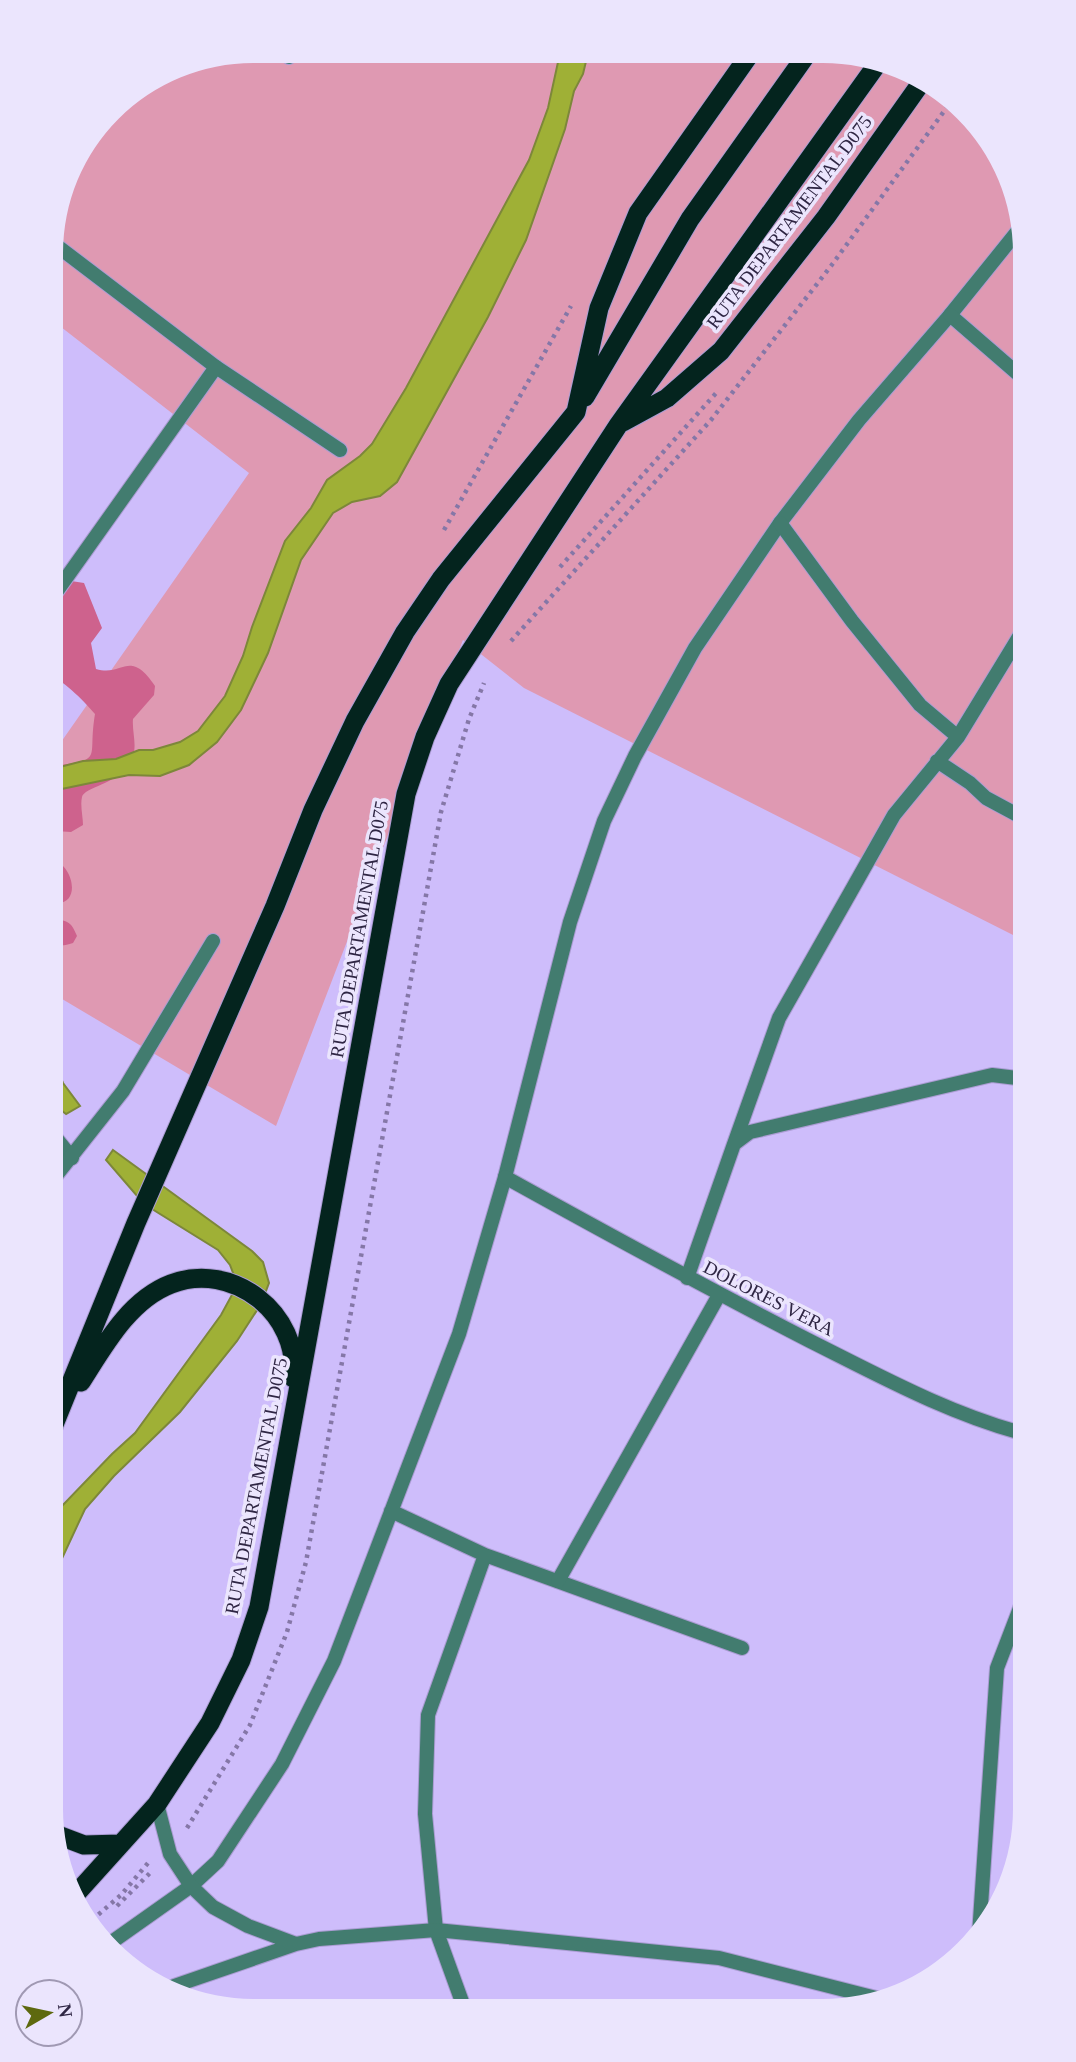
<svg xmlns="http://www.w3.org/2000/svg" width="1076" height="2062" viewBox="0 0 1076 2062" font-family="Georgia,serif">
<style>
.green{fill:#df99b2}
.forest{fill:#ce628d}
.water{fill:#9fb036;stroke:#7d873a;stroke-width:2}
.lines{fill:none;stroke-linecap:round;stroke-linejoin:round}
.service-casing{stroke:#ab9cd3;stroke-width:16}
.minor-casing{stroke:#ab9cd3;stroke-width:16}
.tertiary-casing{stroke:#ab9cd3;stroke-width:16}
.trunk-casing{stroke:#ab9cd3;stroke-width:21}
.path{stroke:#8577a7;stroke-width:4.5;stroke-dasharray:3.5 5;stroke-linecap:butt}
.service{stroke:#427c6f;stroke-width:14}
.minor{stroke:#427c6f;stroke-width:14}
.tertiary{stroke:#427c6f;stroke-width:14}
.trunk{stroke:#04241e;stroke-width:19}
.labels{text-anchor:middle;dominant-baseline:central;stroke-width:7;stroke-linejoin:round;paint-order:stroke}
.street-label{font-size:19px;fill:#2f2644;stroke:#ebe5fd}
</style>
<rect width="100%" height="100%" fill="#cebdfb"/>
<!-- green -->
<path class="green" d="M 253,51 L 862,55 L 957,101 L 1015,188 L 1025,253 L 1025,941 L 524,688 L 463,640 L 276,1126 L 52,993 L 52,755 L 249,473 L 52,320 L 52,227 L 72,163 L 119,101 L 176,66 Z"/>
<!-- forest -->
<path class="forest" d="M 52,578 L 84,583 L 102,628 L 91,643 L 96,669 C 124,677 129,648 155,686 L 154,695 L 133,719 C 132,730 136,742 134,752 C 127,784 84,786 82,797 C 80,805 83,817 83,825 L 71,832 L 55,831 L 52,828 L 52,766 C 106,759 87,761 95,714 C 85,702 66,683 52,676 Z
M 52,859 C 75,866 82,908 52,903 Z
M 52,918 C 67,922 70,919 77,936 L 73,943 C 49,951 52,937 52,918 Z"/>
<!-- water -->
<path class="water" d="M 560,53 L 588,53 L 583,74 L 574,91 L 565,129 L 526,240 L 488,317 L 397,482 L 380,496 L 352,502 L 333,513 L 301,560 L 268,653 L 241,710 L 217,742 L 189,765 L 160,776 L 129,775 L 52,791 L 52,769 L 83,761 L 116,759 L 139,750 L 153,750 L 180,742 L 198,731 L 225,696 L 243,656 L 252,627 L 285,541 L 311,508 L 327,480 L 360,456 L 372,444 L 406,388 L 529,160 L 548,108 Z
M 52,1057 L 63,1083 L 80,1106 L 66,1114 C 45,1100 52,1080 52,1057 Z
M 113,1150 L 252,1251 L 263,1262 L 269,1283 L 261,1304 L 237,1341 L 180,1412 L 114,1476 L 85,1509 L 51,1582 L 51,1527 L 59,1509 L 112,1454 L 135,1433 L 221,1315 L 233,1293 L 235,1278 L 230,1265 L 218,1250 L 144,1204 L 106,1160 Z"/>
<g class="lines">
<defs>
<path id="service" d="M 281,51 L 289,57
M 216,367 L 340,450
M 51,1132 L 72,1158
M 391,1511 L 485,1555 L 742,1648
M 436,1930 L 425,1814 L 428,1715 L 485,1555
M 979,1935 L 997,1668 L 1025,1595
M 109,1944 L 191,1886 L 218,1861 L 282,1764 L 334,1661 L 459,1334 L 505,1177 L 570,922 L 604,821 L 635,756 L 695,648 L 780,523 L 859,420 L 950,315 L 1021,227"/>
<path id="minor" d="M 950,315 L 1025,380
M 780,523 L 852,621 L 920,705 L 958,737
M 52,598 L 216,367 L 52,242
M 937,761 L 970,783 L 986,798 L 1025,819
M 734,1144 L 779,1018 L 850,893 L 894,815 L 958,737 L 1025,627
M 505,1177 C 606,1233 707,1288 810,1341 C 880,1376 949,1414 1025,1434
M 687,1278 L 734,1144 L 750,1132 L 992,1075 L 1025,1079
M 558,1581 L 719,1295
M 436,1930 L 465,2010"/>
<path id="tertiary" d="M 51,1182 L 123,1091 L 213,941
M 157,1804 L 170,1854 L 191,1886 L 213,1907 L 248,1926 L 296,1944
M 174,1986 L 296,1944 L 319,1939 L 436,1930 L 719,1958 L 888,2001"/>
<path id="trunk" d="M 585,397 L 690,219 L 807,54
M 623,422 L 667,398 L 721,351 L 826,217 L 921,83
M 81,1382 C 104,1346 129,1300 171,1284 C 232,1260 301,1314 293,1378
M 51,1432 L 136,1223 L 275,906 L 313,810 L 355,721 L 405,632 L 441,579 L 576,412 L 599,308 L 638,213 L 750,54
M 55,1834 L 84,1845 L 121,1844
M 75,1895 L 157,1804 L 210,1723 L 241,1660 L 259,1607 L 406,794 L 425,737 L 449,684 L 619,424 L 878,63"/>
</defs>
<!-- service casing -->
<use href="#service" class="service-casing"/>
<!-- minor casing -->
<use href="#minor" class="minor-casing"/>
<!-- tertiary casing -->
<use href="#tertiary" class="tertiary-casing"/>
<!-- trunk casing -->
<use href="#trunk" class="trunk-casing"/>
<!-- path -->
<path class="path" d="M 444,530 L 571,306
M 560,567 L 718,391
M 511,641 L 711,420 L 831,266 L 953,99
M 187,1828 L 250,1725 L 287,1632 L 306,1562 L 441,812 L 469,719 L 484,683
M 117,1906 L 153,1870
M 92,1920 L 121,1895 L 148,1863"/>
<!-- service -->
<use href="#service" class="service"/>
<!-- minor -->
<use href="#minor" class="minor"/>
<!-- tertiary -->
<use href="#tertiary" class="tertiary"/>
<!-- trunk -->
<use href="#trunk" class="trunk"/>
</g>
<g class="labels">
<!-- street labels -->
<g class="street-label">
<text transform="translate(789 222) rotate(-53)">RUTA DEPARTAMENTAL D075</text>
<text transform="translate(359 929) rotate(-80)">RUTA DEPARTAMENTAL D075</text>
<text transform="translate(769 1298) rotate(27)">DOLORES VERA</text>
<text transform="translate(256 1486) rotate(-79)">RUTA DEPARTAMENTAL D075</text>
</g>
</g>
<!-- crop -->
<path d="M0 0H1076V2062H0ZM253 63H823A190 190 0 0 1 1013 253V1809A190 190 0 0 1 823 1999H253A190 190 0 0 1 63 1809V253A190 190 0 0 1 253 63Z" fill="#ebe5fd" fill-rule="evenodd"/>
<!-- north arrow -->
<g transform="translate(49 2013) rotate(81)"><circle r="33" fill="#ebe5fd" stroke="#a099b3" stroke-width="2"/>
<path d="M0-5L12 26L0 18L-12 26Z" fill="#5e690f"/>
<text y="-10" font-size="19" font-weight="bold" text-anchor="middle" fill="#2f2644">N</text>
</g>
</svg>
